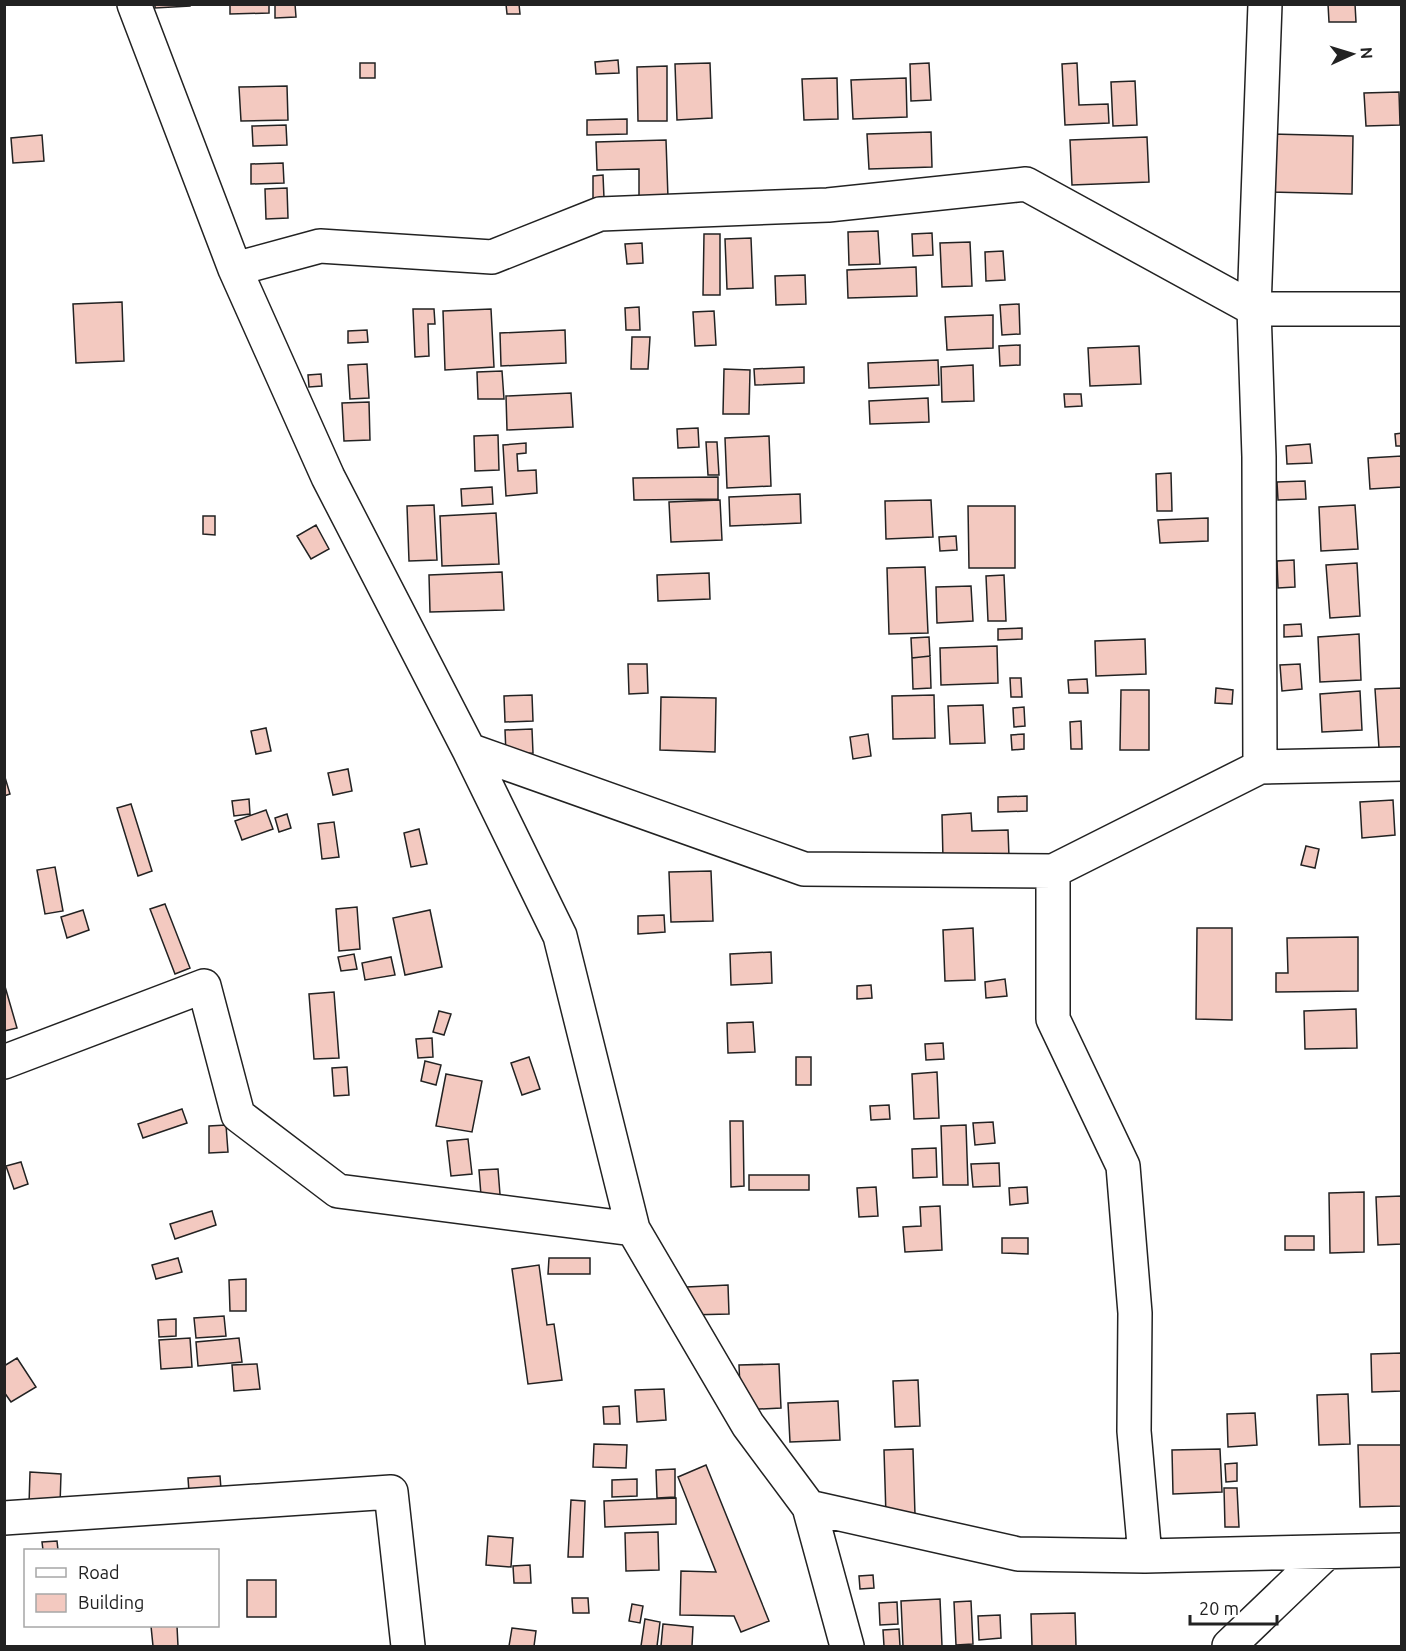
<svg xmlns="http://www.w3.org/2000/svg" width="1406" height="1651" viewBox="0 0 1406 1651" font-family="Ubuntu,sans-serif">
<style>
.building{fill:#f3c9c0;stroke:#222;stroke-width:1.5}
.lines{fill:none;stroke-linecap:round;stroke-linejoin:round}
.minor-casing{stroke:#222;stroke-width:36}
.minor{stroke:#fff;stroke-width:33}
</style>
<rect width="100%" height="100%" fill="#fff"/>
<!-- building -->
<path class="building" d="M 155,4 L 190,4 L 190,6 L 155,8 Z
M 230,4 L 269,4 L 269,13 L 230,14 Z
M 275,4 L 295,4 L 296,17 L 275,18 Z
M 506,4 L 519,4 L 520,14 L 507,14 Z
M 1328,4 L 1355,4 L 1356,22 L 1329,22 Z
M 618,60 L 619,73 L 596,74 L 595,62 Z
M 360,63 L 375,63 L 375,78 L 360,78 Z
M 710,63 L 712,118 L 677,120 L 675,64 Z
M 929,63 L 931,100 L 911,101 L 910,64 Z
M 1077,63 L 1079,105 L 1108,104 L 1109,123 L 1065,125 L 1062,64 Z
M 667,66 L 667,121 L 638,121 L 637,67 Z
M 837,78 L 838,119 L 804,120 L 802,79 Z
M 906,78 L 907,117 L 853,119 L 851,80 Z
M 1135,81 L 1137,125 L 1113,126 L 1111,82 Z
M 287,86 L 288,120 L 241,121 L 239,87 Z
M 1399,92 L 1400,125 L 1366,126 L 1364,93 Z
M 627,119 L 627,134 L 587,135 L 587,120 Z
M 286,125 L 287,145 L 253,146 L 252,126 Z
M 931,132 L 932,167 L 869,169 L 867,134 Z
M 1271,134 L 1353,136 L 1352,194 L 1270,192 Z
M 42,135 L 44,161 L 13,163 L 11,138 Z
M 1147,137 L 1149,182 L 1072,185 L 1070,140 Z
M 666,140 L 668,198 L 639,199 L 639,169 L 597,170 L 596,142 Z
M 283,163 L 284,183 L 251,184 L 251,164 Z
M 603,175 L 604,198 L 593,199 L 593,176 Z
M 287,188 L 288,218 L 266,219 L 265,189 Z
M 878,231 L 880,264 L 849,265 L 848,232 Z
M 932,233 L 933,255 L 913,256 L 912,234 Z
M 704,234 L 720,234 L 720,295 L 703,295 Z
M 751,238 L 753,288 L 727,289 L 725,239 Z
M 970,242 L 972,286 L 942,287 L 940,243 Z
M 642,243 L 643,263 L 627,264 L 625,244 Z
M 1003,251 L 1005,280 L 986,281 L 985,252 Z
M 916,267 L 917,296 L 848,298 L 847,270 Z
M 805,275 L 806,304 L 776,305 L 775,276 Z
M 122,302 L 124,361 L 76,363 L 73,304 Z
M 1019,304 L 1020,334 L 1002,335 L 1000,305 Z
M 639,307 L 640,330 L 626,330 L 625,308 Z
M 413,309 L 434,309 L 435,324 L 428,324 L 429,356 L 415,357 Z
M 491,309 L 494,367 L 445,370 L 443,311 Z
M 714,311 L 716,345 L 695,346 L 693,312 Z
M 993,315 L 993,348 L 947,350 L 945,317 Z
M 367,330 L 368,342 L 348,343 L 348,331 Z
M 565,330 L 566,363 L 501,366 L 500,333 Z
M 632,337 L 650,337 L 648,369 L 631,369 Z
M 1020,345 L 1020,365 L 1000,366 L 999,346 Z
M 1139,346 L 1141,384 L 1090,386 L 1088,348 Z
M 938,360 L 939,385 L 869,388 L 868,363 Z
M 367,364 L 369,398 L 350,399 L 348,365 Z
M 973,365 L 974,401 L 942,402 L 941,367 Z
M 804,367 L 804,383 L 755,385 L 754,369 Z
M 724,369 L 750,370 L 749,414 L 723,414 Z
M 502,371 L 504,399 L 478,399 L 477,372 Z
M 321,374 L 322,386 L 309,387 L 308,375 Z
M 571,393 L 573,427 L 507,430 L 506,396 Z
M 1064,394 L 1081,394 L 1082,406 L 1065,407 Z
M 928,398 L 929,422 L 870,424 L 869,401 Z
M 369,402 L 370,440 L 344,441 L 342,403 Z
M 698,428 L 699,447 L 678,448 L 677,429 Z
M 1402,433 L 1402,446 L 1396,446 L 1395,434 Z
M 498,435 L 499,470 L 475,471 L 474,436 Z
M 769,436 L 771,486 L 727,488 L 725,438 Z
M 706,442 L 717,442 L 719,475 L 708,475 Z
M 526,443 L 526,453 L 517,454 L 518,471 L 536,470 L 537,493 L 506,496 L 503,445 Z
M 1310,444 L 1312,463 L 1287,464 L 1286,446 Z
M 1402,456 L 1402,487 L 1370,489 L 1368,458 Z
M 1171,473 L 1172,511 L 1157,511 L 1156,474 Z
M 718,477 L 718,499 L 634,500 L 633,478 Z
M 1305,481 L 1306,499 L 1278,500 L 1277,482 Z
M 492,487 L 493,504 L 462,506 L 461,489 Z
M 800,494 L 801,523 L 730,526 L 729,497 Z
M 720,500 L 722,540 L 671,542 L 669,502 Z
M 931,500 L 933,537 L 886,539 L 885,501 Z
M 434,505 L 437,560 L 409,561 L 407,506 Z
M 1355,505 L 1358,549 L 1321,551 L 1319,507 Z
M 968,506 L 1015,506 L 1015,568 L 969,568 Z
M 496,513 L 499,564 L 442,566 L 440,516 Z
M 203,516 L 215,516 L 215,535 L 203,534 Z
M 1208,518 L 1208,541 L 1160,543 L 1158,520 Z
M 316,525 L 329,549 L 311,559 L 297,536 Z
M 956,536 L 957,550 L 940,551 L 939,537 Z
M 1294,560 L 1295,587 L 1278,588 L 1277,561 Z
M 1357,563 L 1360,616 L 1330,618 L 1326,565 Z
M 925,567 L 928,633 L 889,634 L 887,568 Z
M 502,572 L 504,610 L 430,612 L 429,575 Z
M 709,573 L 710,599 L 658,601 L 657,575 Z
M 1004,575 L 1006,621 L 988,621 L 986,576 Z
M 971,586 L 973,621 L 937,623 L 936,587 Z
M 1301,624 L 1302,636 L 1284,637 L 1284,625 Z
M 1022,628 L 1022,639 L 998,640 L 998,629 Z
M 1359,634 L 1361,680 L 1320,682 L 1318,637 Z
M 929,637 L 930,656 L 912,658 L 911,638 Z
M 1145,639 L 1146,674 L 1096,676 L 1095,641 Z
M 997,646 L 998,683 L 941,685 L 940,648 Z
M 930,656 L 931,688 L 913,689 L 912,658 Z
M 628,664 L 647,664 L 648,693 L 629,694 Z
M 1300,664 L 1302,689 L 1282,691 L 1280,665 Z
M 1010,678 L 1021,678 L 1022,697 L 1011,697 Z
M 1087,679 L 1088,693 L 1069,693 L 1068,680 Z
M 1216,688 L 1233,690 L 1232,704 L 1215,703 Z
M 1402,688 L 1402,747 L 1379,748 L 1375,689 Z
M 1121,690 L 1149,690 L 1149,750 L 1120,750 Z
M 1360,691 L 1362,730 L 1322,732 L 1320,694 Z
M 532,695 L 533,721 L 505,722 L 504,696 Z
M 934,695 L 935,738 L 893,739 L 892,696 Z
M 661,697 L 716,698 L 715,752 L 660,750 Z
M 983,705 L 985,743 L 950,744 L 948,706 Z
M 1024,707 L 1025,726 L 1014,727 L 1013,708 Z
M 1081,721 L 1082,749 L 1071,749 L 1070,722 Z
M 266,728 L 271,751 L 256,754 L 251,731 Z
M 532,729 L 533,753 L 506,754 L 505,730 Z
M 868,734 L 871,756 L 853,759 L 850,737 Z
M 1024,734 L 1024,749 L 1012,750 L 1011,735 Z
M 348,769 L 352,791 L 333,795 L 328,773 Z
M 4,774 L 10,794 L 4,796 Z
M 1027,796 L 1027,811 L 998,812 L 998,797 Z
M 249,799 L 250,814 L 234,816 L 232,801 Z
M 1393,800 L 1395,835 L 1362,838 L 1360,802 Z
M 131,804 L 152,871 L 138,876 L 117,808 Z
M 266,810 L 273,829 L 242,840 L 235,821 Z
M 971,813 L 972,831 L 1008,830 L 1009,857 L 943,860 L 942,815 Z
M 287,814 L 291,828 L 279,832 L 275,818 Z
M 334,822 L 339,857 L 322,859 L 318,824 Z
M 419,829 L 427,864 L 411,867 L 404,833 Z
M 1306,846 L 1319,849 L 1315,868 L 1301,865 Z
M 55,867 L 63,911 L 45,914 L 37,870 Z
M 711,871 L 713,921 L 671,922 L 669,872 Z
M 165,904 L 190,968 L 175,974 L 150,909 Z
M 357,907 L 360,949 L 339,951 L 336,909 Z
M 83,910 L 89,930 L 67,938 L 61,917 Z
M 430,910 L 442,967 L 405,975 L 393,918 Z
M 664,915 L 665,932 L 638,934 L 638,916 Z
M 973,928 L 975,980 L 945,981 L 943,930 Z
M 1197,928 L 1232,928 L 1232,1020 L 1196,1019 Z
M 1358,937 L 1358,991 L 1276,992 L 1276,973 L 1288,973 L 1287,938 Z
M 771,952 L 772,983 L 731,985 L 730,954 Z
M 354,954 L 357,969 L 341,971 L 338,957 Z
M 391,957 L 395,975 L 365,980 L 362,963 Z
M 1005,979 L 1007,996 L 986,998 L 985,982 Z
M 4,983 L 17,1028 L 4,1031 Z
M 871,985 L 872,998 L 857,999 L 857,986 Z
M 334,992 L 339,1058 L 314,1059 L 309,994 Z
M 1356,1009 L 1357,1048 L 1305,1049 L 1304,1011 Z
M 439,1011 L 451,1014 L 444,1035 L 433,1032 Z
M 753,1022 L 755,1052 L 728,1053 L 727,1023 Z
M 432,1038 L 433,1057 L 418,1058 L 416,1039 Z
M 943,1043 L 944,1059 L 926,1060 L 925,1044 Z
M 529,1057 L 540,1089 L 522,1095 L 511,1063 Z
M 796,1057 L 811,1057 L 811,1085 L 796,1085 Z
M 425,1061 L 441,1065 L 436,1085 L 421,1081 Z
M 347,1067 L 349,1095 L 334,1096 L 332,1068 Z
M 937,1072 L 939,1118 L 914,1119 L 912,1074 Z
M 446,1074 L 482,1081 L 472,1132 L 436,1126 Z
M 889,1105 L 890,1119 L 871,1120 L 870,1106 Z
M 182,1109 L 187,1123 L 143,1138 L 138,1124 Z
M 730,1121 L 743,1121 L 744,1186 L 731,1187 Z
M 993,1122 L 995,1143 L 975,1145 L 973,1123 Z
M 226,1125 L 228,1152 L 209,1153 L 209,1126 Z
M 966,1125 L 968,1185 L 943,1185 L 941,1126 Z
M 468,1139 L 472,1174 L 451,1176 L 447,1141 Z
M 936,1148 L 937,1177 L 913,1178 L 912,1149 Z
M 21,1162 L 28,1184 L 14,1189 L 6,1166 Z
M 999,1163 L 1000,1186 L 973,1187 L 971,1164 Z
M 498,1169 L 501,1207 L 482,1208 L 479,1170 Z
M 749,1175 L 809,1175 L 809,1190 L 749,1190 Z
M 876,1187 L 878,1216 L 859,1217 L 857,1188 Z
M 1027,1187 L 1028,1203 L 1010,1205 L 1009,1188 Z
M 1364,1192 L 1364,1252 L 1330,1253 L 1329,1193 Z
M 1402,1196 L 1402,1244 L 1378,1245 L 1376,1197 Z
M 940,1206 L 942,1250 L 905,1252 L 903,1227 L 921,1226 L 920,1207 Z
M 212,1211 L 216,1225 L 175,1239 L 170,1224 Z
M 1285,1236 L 1314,1236 L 1314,1250 L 1285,1250 Z
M 1002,1238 L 1028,1238 L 1028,1254 L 1002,1253 Z
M 178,1258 L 182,1272 L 156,1279 L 152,1265 Z
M 549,1258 L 590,1258 L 590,1274 L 548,1274 Z
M 539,1265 L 547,1325 L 554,1324 L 562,1380 L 528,1384 L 512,1269 Z
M 246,1279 L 246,1311 L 230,1311 L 229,1280 Z
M 728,1285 L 729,1314 L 688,1315 L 687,1287 Z
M 224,1316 L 226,1336 L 196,1338 L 194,1318 Z
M 176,1319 L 176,1336 L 159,1337 L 158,1320 Z
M 190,1338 L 192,1367 L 161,1369 L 159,1340 Z
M 239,1338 L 242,1362 L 198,1366 L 196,1342 Z
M 1402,1353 L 1402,1391 L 1372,1392 L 1371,1354 Z
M 17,1358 L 36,1387 L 11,1402 L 4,1392 L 4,1366 Z
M 257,1364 L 260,1389 L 234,1391 L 232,1365 Z
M 779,1364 L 781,1408 L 741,1410 L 739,1365 Z
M 918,1380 L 920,1426 L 895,1427 L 893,1381 Z
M 664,1389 L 666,1420 L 637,1422 L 635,1390 Z
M 1348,1394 L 1350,1444 L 1319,1445 L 1317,1395 Z
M 838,1401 L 840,1440 L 790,1442 L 788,1403 Z
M 619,1406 L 620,1424 L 604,1424 L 603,1407 Z
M 1255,1413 L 1257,1445 L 1228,1447 L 1227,1414 Z
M 594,1444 L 627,1445 L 626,1468 L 593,1467 Z
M 1358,1445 L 1402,1445 L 1402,1506 L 1360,1507 Z
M 913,1449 L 915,1515 L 886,1516 L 884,1450 Z
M 1220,1449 L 1222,1492 L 1173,1494 L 1172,1450 Z
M 1237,1463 L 1237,1481 L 1226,1482 L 1225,1464 Z
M 706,1465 L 769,1621 L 741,1632 L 734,1616 L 680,1615 L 681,1571 L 716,1572 L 678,1477 Z
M 675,1469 L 675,1497 L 657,1498 L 656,1470 Z
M 30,1472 L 61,1474 L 60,1505 L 29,1505 Z
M 220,1476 L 221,1489 L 189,1492 L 188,1478 Z
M 637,1479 L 637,1496 L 612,1497 L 612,1480 Z
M 1224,1488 L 1237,1488 L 1239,1527 L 1225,1527 Z
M 676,1498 L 676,1524 L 605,1527 L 604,1501 Z
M 571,1500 L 585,1501 L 583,1557 L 568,1557 Z
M 658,1532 L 659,1570 L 626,1571 L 625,1533 Z
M 488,1536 L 513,1538 L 511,1567 L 486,1565 Z
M 57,1541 L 58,1550 L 43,1550 L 42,1542 Z
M 530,1565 L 531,1583 L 514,1583 L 513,1566 Z
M 873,1575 L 874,1588 L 860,1589 L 859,1576 Z
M 247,1580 L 276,1580 L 276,1617 L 247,1617 Z
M 572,1598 L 588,1598 L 589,1613 L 573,1613 Z
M 940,1599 L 942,1646 L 903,1646 L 901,1601 Z
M 971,1601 L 973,1644 L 956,1645 L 954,1602 Z
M 897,1602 L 898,1624 L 880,1625 L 879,1603 Z
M 632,1604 L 643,1606 L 640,1623 L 629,1621 Z
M 1075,1613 L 1076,1646 L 1032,1646 L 1031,1614 Z
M 1000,1615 L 1001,1638 L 979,1640 L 978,1616 Z
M 645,1619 L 660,1622 L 657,1646 L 641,1646 Z
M 663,1624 L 693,1627 L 692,1646 L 661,1646 Z
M 151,1626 L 177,1626 L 178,1646 L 153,1646 Z
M 512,1628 L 536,1631 L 534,1646 L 509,1646 Z
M 899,1629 L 900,1646 L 884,1646 L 883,1630 Z"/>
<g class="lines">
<defs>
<path id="minor" d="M 134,4 L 235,269 L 328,477 L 469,750 L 560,936 L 633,1229 L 748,1425 L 809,1507 L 847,1646
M 235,269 L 320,246 L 492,257 L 600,214 L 828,205 L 1026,184 L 1254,309 L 1402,309
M 469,750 L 804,869 L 1053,871 L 1260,767 L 1402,764
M 1260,767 L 1259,457 L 1254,309 L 1265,4
M 1053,871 L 1053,1019 L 1123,1166 L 1135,1313 L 1134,1431 L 1145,1556
M 4,1062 L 204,986 L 238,1115 L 338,1191 L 633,1229
M 809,1507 L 1018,1554 L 1145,1556 L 1402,1550
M 4,1518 L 391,1492 L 408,1646
M 1229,1646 L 1327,1552"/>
</defs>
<!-- minor casing -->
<use href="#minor" class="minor-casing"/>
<!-- minor -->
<use href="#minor" class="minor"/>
</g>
<!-- border -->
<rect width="1406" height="1651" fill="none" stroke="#222222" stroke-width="12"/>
<!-- legend -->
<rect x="24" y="1549" width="195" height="78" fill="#ffffff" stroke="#a7a7a7" stroke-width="1.5"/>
<rect x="36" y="1568" width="30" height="9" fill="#ffffff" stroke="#a7a7a7" stroke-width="1.5"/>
<text x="78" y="1579" font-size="18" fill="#222222">Road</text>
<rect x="36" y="1594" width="30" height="18" fill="#f3c9c0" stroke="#a7a7a7" stroke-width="1.5"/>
<text x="78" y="1609" font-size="18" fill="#222222">Building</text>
<!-- north arrow -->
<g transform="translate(1352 54) rotate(86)" stroke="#ffffff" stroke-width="4.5" paint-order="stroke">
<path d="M0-4.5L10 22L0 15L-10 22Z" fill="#222222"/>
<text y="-9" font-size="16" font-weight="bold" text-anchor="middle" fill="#222222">N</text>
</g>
<!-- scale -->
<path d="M1190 1615v9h87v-9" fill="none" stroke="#222222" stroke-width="3"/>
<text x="1199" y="1615" font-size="18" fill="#222222" stroke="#ffffff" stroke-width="4.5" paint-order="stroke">20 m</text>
</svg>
